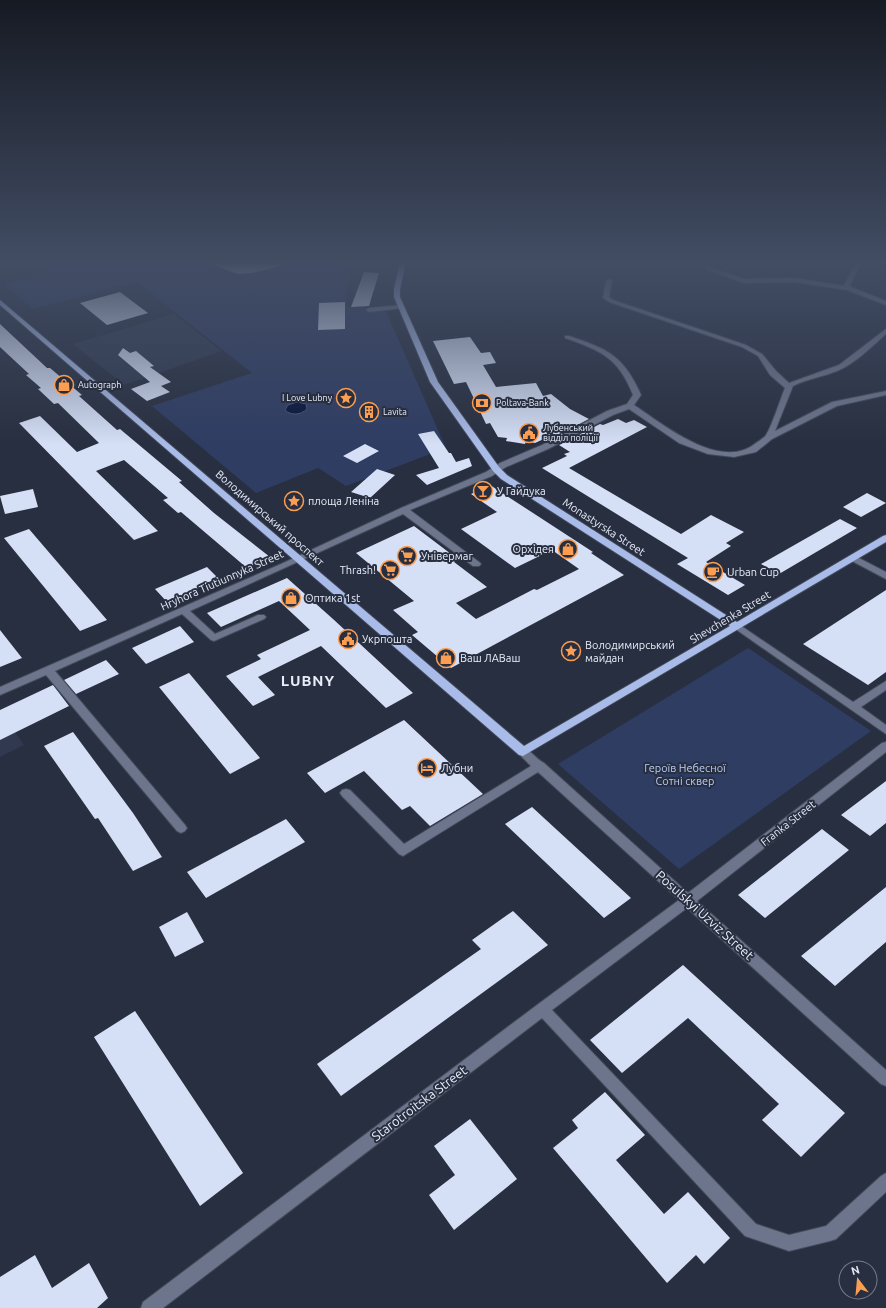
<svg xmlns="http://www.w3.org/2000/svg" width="886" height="1308" viewBox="0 0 886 1308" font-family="Ubuntu,sans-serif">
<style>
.built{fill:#30394f}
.green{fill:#2f3d63}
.water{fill:#08143c;stroke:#4b5575}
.building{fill:#d5dff6}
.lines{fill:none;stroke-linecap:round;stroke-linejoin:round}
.minor-casing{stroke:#434a5a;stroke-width:2}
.major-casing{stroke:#434a5a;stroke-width:2}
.minor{fill:#6c758b;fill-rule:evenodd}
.major{fill:#a9bbe8;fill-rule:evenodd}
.labels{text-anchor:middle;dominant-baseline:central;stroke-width:4;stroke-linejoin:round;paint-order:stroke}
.far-poi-label{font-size:9px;fill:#e8edf9;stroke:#282f40;text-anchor:start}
.poi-label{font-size:11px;fill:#e8edf9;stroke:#282f40;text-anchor:start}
.street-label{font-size:11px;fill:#e8edf9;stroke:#282f40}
.park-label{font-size:11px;fill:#bacdf9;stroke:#282f40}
.near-street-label{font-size:13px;fill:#e8edf9;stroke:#282f40}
.district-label{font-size:15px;font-weight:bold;letter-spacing:1px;fill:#e8edf9;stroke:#282f40}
</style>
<rect width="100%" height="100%" fill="#282f40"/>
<!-- built -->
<path class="built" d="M 174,314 L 222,351 L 124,385 L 73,344 Z
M 0,710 L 24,745 L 0,757 Z"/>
<!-- green -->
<path class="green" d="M 30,262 L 350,262 L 346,307 L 384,307 L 446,448 L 346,486 L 318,468 L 256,493 L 152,406 L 252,373 L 137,282 L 33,309 L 3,284 L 47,272 Z
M 748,648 L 871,731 L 679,869 L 558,764 Z"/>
<!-- water -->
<path class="water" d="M 297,402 L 306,404 L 307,409 C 301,415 291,416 285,410 L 288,405 Z"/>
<!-- building -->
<path class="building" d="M 206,262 L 279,262 L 280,266 L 252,273 L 238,274 Z
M 364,272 L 379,273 L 369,306 L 351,307 Z
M 120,292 L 148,313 L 107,325 L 80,303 Z
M 345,302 L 345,329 L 318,330 L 319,303 Z
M 0,324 L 47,368 L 50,368 L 82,395 L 79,396 L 117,430 L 120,429 L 182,481 L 179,482 L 214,513 L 270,557 L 247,568 L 181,512 L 178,513 L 163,500 L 168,498 L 124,460 L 96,471 L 158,531 L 134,540 L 19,423 L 40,416 L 77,452 L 99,443 L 58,403 L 54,404 L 38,389 L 41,388 L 26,375 L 29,374 L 0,347 Z
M 470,337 L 481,353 L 490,352 L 496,363 L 483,365 L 496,387 L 536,383 L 543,396 L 551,394 L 570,409 L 589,419 L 549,440 L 546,438 L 535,443 L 526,441 L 525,444 L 506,441 L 507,438 L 498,437 L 490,423 L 486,424 L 466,382 L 454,384 L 433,341 Z
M 123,348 L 130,353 L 136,351 L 154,366 L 150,367 L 171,382 L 161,386 L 170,392 L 147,401 L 131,389 L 150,382 L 118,355 Z
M 618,419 L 626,423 L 634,420 L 647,427 L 569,468 L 681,534 L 711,515 L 744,532 L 726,543 L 731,546 L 706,562 L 745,585 L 728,595 L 677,564 L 688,558 L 542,468 L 567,456 L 564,454 L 570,452 L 559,445 L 600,424 L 603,425 Z
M 434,431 L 449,453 L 451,453 L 456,462 L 469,458 L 472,466 L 427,485 L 416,475 L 439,468 L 418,434 Z
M 365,444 L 379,451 L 357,463 L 343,456 Z
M 377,469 L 395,475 L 370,498 L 351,492 Z
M 490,485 L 593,552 L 591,553 L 624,575 L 451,668 L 412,635 L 418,632 L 393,610 L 414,601 L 356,553 L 414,526 L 459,560 L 454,562 L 487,587 L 456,603 L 476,619 L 534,589 L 537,590 L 579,569 L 552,550 L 515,568 L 461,529 L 497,512 L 471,494 Z
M 33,489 L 38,507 L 5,514 L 0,496 Z
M 867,493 L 886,503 L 861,517 L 843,507 Z
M 840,519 L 857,528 L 779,574 L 761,564 Z
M 29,529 L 107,620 L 80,631 L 4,538 Z
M 207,567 L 219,579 L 167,602 L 155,589 Z
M 287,578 L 333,619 L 413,693 L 386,708 L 321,646 L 258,677 L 275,695 L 253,706 L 226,676 L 261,659 L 257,655 L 310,630 L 279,601 L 221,627 L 207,613 Z
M 886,590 L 886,672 L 868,685 L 803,644 Z
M 180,626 L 194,642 L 146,664 L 132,648 Z
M 0,630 L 22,658 L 0,667 Z
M 106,660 L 119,674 L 76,694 L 64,680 Z
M 189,673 L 260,758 L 230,774 L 159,687 Z
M 53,685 L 69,706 L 0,740 L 0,710 Z
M 404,720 L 483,794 L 430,826 L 410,806 L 402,810 L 364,771 L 325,793 L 307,773 Z
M 73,732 L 133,813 L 162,857 L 133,871 L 98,818 L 95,819 L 44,746 Z
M 886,781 L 886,823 L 870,836 L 841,815 Z
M 532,807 L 631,898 L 604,918 L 505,824 Z
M 286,819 L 305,842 L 206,898 L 187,872 Z
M 822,829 L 849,850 L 765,918 L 738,895 Z
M 886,887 L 886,942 L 835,986 L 801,956 Z
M 513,911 L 548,945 L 341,1096 L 317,1064 L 481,949 L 472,940 Z
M 187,912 L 204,942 L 175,957 L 159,927 Z
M 683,965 L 845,1113 L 801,1157 L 762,1120 L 779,1104 L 688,1018 L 622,1073 L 590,1040 Z
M 135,1011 L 243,1173 L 200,1206 L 94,1037 Z
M 605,1092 L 645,1135 L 616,1160 L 664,1214 L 688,1192 L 730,1238 L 704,1264 L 696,1255 L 667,1283 L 553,1148 L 578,1128 L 572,1120 Z
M 470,1119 L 517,1179 L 454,1230 L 429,1195 L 455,1175 L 434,1146 Z
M 35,1255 L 52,1288 L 89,1263 L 108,1298 L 97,1308 L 0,1308 L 0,1277 Z"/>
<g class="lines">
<defs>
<path id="minor" d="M 856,262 L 862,262 L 850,285 L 851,287 L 886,301 L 886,305 L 847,290 L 795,282 L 744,283 L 708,270 L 703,265 L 708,264 L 712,268 L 745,279 L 795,278 L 844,286 Z
M 609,279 L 612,281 L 609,297 L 613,300 L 746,345 L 762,354 L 776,371 L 789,383 L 839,365 L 886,329 L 886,334 C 871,347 856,363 837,371 C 822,377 807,379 793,386 L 775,431 L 832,402 L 886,391 L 886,395 L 837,406 L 772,439 L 756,452 L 734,457 L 708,454 L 679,443 L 629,409 L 613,415 L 548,449 L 506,467 L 492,476 L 410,510 L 479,562 L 481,564 L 479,566 L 473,566 L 403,514 L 190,611 L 215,634 L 258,615 L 264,615 L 266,617 L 264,619 L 214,641 L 211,640 L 182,614 L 55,671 L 185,825 L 187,828 L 185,831 L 181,833 L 177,831 L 46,675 L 0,695 L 0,687 L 281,564 L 401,508 L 486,472 L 500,463 L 542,445 L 607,411 L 627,404 L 633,395 C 618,357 601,351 565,338 L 565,336 L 569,336 C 608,349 624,356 641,395 L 634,405 C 664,425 721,472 756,443 C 759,441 764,438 766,435 C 772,426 780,400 785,388 L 770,375 L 758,356 L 742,347 L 609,302 L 603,298 L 606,281 Z
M 402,305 L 404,306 L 404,308 L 369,312 L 366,310 L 369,308 Z
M 853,555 L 886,572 L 886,579 L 850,560 L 848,558 Z
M 737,623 L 853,702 L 886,681 L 886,690 L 861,707 L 886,725 L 886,734 L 734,628 L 732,626 L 734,624 Z
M 886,742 L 886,752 L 697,901 L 886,1070 L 886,1086 L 881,1084 L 687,908 L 552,1010 L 756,1224 L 789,1235 L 826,1226 L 881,1176 L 886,1173 L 886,1192 L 836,1239 L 830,1241 L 789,1251 L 745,1236 L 542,1018 L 163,1308 L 141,1308 L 143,1302 L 537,1005 L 679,900 L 538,772 L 403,856 L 399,854 L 342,796 L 340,793 L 342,790 L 346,789 L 350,790 L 404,844 L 531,766 L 517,752 L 519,749 C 529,746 535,759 544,763 L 688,893 L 882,743 Z"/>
<path id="major" d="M 400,262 L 406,262 L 400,289 L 400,297 L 438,382 L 499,467 L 507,475 L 737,622 L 883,536 L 886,535 L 886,542 L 523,756 L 519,755 L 0,305 L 0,300 L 524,746 L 730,626 L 501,479 L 493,471 L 430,382 L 394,297 L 394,289 Z"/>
</defs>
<!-- minor casing -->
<use href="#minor" class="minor-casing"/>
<!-- major casing -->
<use href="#major" class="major-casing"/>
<!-- minor -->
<use href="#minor" class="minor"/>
<!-- major -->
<use href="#major" class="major"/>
</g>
<!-- sky -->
<linearGradient id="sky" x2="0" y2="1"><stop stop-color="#161a23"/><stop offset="0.59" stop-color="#424d64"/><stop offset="1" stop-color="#424d64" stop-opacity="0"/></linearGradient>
<rect width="886" height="445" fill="url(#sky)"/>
<!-- icons -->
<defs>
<symbol id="shop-ring" viewBox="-11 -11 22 22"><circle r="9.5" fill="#282f40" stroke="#fc9e52" stroke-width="1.5"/><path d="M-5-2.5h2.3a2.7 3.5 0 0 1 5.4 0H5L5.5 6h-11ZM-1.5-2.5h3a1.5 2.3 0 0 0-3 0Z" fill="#fc9e52"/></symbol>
<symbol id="sight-ring" viewBox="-11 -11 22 22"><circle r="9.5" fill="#282f40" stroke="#fc9e52" stroke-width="1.5"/><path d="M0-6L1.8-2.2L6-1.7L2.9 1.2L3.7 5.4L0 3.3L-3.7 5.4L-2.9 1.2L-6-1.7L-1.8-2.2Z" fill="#fc9e52"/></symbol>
<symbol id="bank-ring" viewBox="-11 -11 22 22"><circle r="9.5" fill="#282f40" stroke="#fc9e52" stroke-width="1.5"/><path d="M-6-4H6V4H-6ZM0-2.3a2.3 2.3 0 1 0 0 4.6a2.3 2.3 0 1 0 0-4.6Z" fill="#fc9e52"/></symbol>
<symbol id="building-ring" viewBox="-11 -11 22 22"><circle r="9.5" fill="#282f40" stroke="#fc9e52" stroke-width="1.5"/><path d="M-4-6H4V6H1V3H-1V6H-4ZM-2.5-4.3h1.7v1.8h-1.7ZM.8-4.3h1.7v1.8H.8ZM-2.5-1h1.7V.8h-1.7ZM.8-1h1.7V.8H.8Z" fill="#fc9e52"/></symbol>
<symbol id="civic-ring" viewBox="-11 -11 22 22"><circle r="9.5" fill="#282f40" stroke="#fc9e52" stroke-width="1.5"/><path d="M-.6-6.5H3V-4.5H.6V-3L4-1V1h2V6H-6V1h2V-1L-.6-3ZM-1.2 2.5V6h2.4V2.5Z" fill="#fc9e52"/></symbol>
<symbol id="bar-ring" viewBox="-11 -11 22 22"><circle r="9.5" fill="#282f40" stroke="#fc9e52" stroke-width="1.5"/><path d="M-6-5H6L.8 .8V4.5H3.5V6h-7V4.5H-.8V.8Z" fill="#fc9e52"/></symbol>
<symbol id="supermarket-ring" viewBox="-11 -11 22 22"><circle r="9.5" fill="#282f40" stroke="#fc9e52" stroke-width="1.5"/><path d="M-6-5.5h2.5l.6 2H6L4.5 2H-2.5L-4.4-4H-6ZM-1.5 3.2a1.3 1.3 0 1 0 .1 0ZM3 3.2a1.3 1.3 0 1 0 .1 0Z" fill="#fc9e52"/></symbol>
<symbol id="cafe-ring" viewBox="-11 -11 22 22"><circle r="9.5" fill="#282f40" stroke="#fc9e52" stroke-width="1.5"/><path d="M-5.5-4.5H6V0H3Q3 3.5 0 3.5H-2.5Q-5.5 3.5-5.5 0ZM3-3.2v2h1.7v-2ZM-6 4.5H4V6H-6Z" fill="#fc9e52"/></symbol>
<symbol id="hotel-ring" viewBox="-11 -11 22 22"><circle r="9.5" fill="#282f40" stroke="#fc9e52" stroke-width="1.5"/><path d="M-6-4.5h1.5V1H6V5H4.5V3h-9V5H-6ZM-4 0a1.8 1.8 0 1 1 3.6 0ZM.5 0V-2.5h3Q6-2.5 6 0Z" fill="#fc9e52"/></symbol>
</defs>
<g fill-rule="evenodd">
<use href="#shop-ring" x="53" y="374" width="22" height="22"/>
<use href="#sight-ring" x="335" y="387" width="22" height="22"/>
<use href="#bank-ring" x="471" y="392" width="22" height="22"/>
<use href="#building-ring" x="358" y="401" width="22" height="22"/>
<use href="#civic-ring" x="518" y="422" width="22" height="22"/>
<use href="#bar-ring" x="472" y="480" width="22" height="22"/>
<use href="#sight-ring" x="283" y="490" width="22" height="22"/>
<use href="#shop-ring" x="557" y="538" width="22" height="22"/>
<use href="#supermarket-ring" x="396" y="545" width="22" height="22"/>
<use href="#supermarket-ring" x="379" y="559" width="22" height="22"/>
<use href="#cafe-ring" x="702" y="561" width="22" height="22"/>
<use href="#shop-ring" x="280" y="587" width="22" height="22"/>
<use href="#civic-ring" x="337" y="628" width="22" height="22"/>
<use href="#sight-ring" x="560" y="640" width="22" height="22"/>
<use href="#shop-ring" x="435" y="647" width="22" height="22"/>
<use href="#hotel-ring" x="416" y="757" width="22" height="22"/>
</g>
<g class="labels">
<!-- far-poi labels -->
<g class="far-poi-label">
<text x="78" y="385">Autograph</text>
<text x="332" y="398" text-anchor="end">I Love Lubny</text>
<text x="496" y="403">Poltava-Bank</text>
<text x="383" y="412">Lavita</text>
<text x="543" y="428">Лубенський<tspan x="543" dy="10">відділ поліції</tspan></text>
</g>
<!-- poi labels -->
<g class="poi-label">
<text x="497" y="491">У Гайдука</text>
<text x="308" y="501">площа Леніна</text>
<text x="554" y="549" text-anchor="end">Орхідея</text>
<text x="421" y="556">Універмаг</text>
<text x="376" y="570" text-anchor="end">Thrash!</text>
<text x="727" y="572">Urban Cup</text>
<text x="305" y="598">Оптика 1st</text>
<text x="362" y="639">Укрпошта</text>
<text x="585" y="645">Володимирський<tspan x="585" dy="13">майдан</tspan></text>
<text x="460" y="658">Ваш ЛАВаш</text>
<text x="441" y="768">Лубни</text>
</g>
<!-- street labels -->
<g class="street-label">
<text transform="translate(270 518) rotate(41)">Володимирський проспект</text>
<text transform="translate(604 527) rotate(33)">Monastyrska Street</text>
<text transform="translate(222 580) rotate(-24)">Hryhora Tiutiunnyka Street</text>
<text transform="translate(730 617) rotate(-31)">Shevchenka Street</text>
<text transform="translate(788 823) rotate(-38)">Franka Street</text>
</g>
<!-- park labels -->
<g class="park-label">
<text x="685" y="768">Героїв Небесної<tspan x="685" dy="13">Сотні сквер</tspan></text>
</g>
<!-- near-street labels -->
<g class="near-street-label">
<text transform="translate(705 915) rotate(42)">Posulskyi Uzviz Street</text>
<text transform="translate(419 1103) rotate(-37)">Starotroitska Street</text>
</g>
<!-- district labels -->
<g class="district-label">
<text x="308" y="680">LUBNY</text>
</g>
</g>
<!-- north arrow -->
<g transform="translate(858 1280) rotate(344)"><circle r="19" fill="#282f40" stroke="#757b8a"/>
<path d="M0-3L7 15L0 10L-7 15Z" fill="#fc9e52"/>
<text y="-6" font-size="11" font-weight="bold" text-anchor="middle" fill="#e8edf9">N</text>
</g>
</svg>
